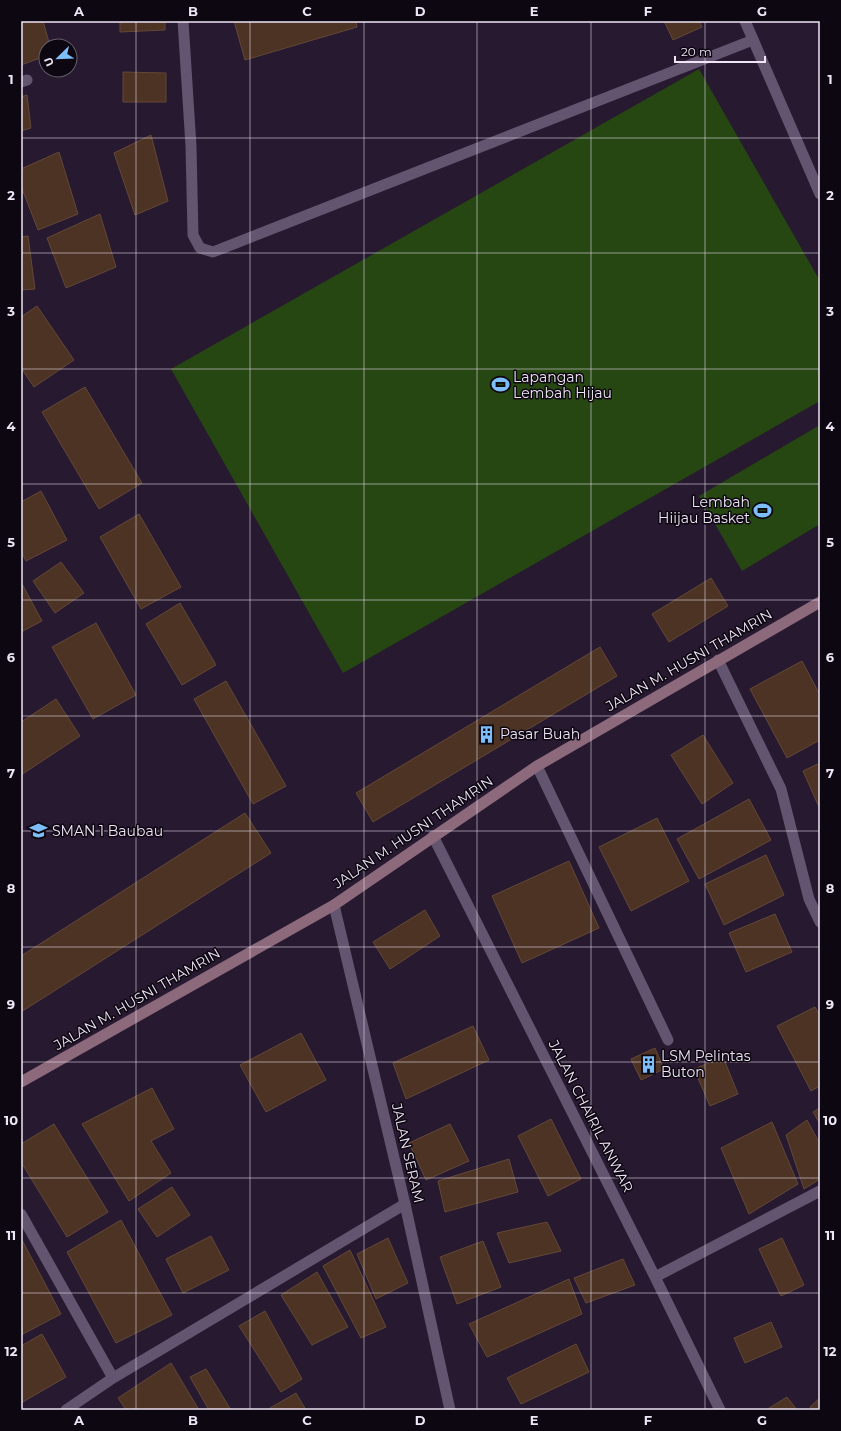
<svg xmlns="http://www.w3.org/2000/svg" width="841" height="1431" viewBox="0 0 841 1431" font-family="Montserrat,sans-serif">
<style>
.green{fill:#274712}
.building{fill:#4d3324;stroke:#634837}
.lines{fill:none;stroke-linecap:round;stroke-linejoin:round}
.service{stroke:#63546f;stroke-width:11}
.minor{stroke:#63546f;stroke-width:11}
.tertiary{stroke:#63546f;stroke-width:11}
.secondary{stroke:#8c697b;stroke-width:11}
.grid{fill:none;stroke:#eee5f5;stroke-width:1;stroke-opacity:0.55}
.labels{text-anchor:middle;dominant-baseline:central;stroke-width:3;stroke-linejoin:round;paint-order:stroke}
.poi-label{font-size:14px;fill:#eee5f5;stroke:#0d0711;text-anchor:start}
.street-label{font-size:14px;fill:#eee5f5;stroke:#0d0711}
.neatline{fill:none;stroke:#eee5f5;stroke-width:1.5}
.grid-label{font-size:13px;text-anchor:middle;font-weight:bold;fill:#eee5f5}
</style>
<rect width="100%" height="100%" fill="#271930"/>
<!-- green -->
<path class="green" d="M 699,69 L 820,281 L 820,401 L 343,673 L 171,369 Z
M 820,425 L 820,524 L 742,571 L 699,496 Z"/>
<!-- building -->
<path class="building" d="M 21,21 L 43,21 L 50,46 L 46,46 L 46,56 L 21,65 Z
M 120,21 L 165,21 L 165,30 L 120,32 Z
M 234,21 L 356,21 L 357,27 L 245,60 Z
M 664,21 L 699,21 L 702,27 L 673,40 Z
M 123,72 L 166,73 L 166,102 L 123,102 Z
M 27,95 L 31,128 L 21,131 L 21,97 Z
M 151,135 L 168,201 L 135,215 L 114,153 Z
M 59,152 L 78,214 L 38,230 L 21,186 L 21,169 Z
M 100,214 L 116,267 L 66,288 L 47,238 Z
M 28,236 L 35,289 L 21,290 L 21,237 Z
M 37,306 L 74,360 L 34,387 L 21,368 L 21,317 Z
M 85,387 L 142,483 L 99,509 L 42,412 Z
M 41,491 L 67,540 L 26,561 L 21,551 L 21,502 Z
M 139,514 L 181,587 L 141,609 L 100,537 Z
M 61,562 L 84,593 L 55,613 L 33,581 Z
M 711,578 L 728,606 L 669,642 L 652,614 Z
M 21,582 L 42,621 L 21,632 Z
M 180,603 L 216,665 L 182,685 L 146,624 Z
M 96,623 L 136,695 L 93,719 L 52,647 Z
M 600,647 L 617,676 L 373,822 L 356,793 Z
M 802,661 L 820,695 L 820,740 L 787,758 L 750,689 Z
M 226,681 L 286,786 L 253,804 L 194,699 Z
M 56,699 L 80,736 L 21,775 L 21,722 Z
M 703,735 L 733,783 L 702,804 L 671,755 Z
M 820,763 L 820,806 L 819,807 L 803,771 Z
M 749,799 L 771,840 L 699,879 L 677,839 Z
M 245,813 L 271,853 L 21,1012 L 21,956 Z
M 657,818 L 689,881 L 631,911 L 599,847 Z
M 766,855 L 784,895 L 724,925 L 705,884 Z
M 569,861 L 599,928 L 522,963 L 492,896 Z
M 425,910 L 440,936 L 390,969 L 373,942 Z
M 775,914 L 792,952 L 746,972 L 729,933 Z
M 815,1007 L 820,1016 L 820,1086 L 811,1091 L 777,1026 Z
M 473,1026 L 489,1060 L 406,1099 L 393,1063 Z
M 301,1033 L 326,1080 L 266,1112 L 240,1065 Z
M 655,1048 L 664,1069 L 641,1080 L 631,1059 Z
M 723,1057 L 738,1094 L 710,1106 L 694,1069 Z
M 152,1088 L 174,1129 L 151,1141 L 171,1173 L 129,1201 L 82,1124 Z
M 820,1108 L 820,1124 L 813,1112 Z
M 551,1119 L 581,1179 L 548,1196 L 518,1136 Z
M 807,1120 L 820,1144 L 820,1179 L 804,1189 L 786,1135 Z
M 772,1122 L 798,1184 L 749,1214 L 721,1148 Z
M 54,1124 L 108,1212 L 67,1237 L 21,1162 L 21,1144 Z
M 450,1124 L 469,1161 L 426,1180 L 409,1143 Z
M 509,1159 L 518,1192 L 445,1212 L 438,1181 Z
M 172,1187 L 190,1215 L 157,1237 L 138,1209 Z
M 121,1220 L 172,1315 L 116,1343 L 67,1252 Z
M 547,1222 L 561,1251 L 509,1263 L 497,1233 Z
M 211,1236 L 229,1270 L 183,1293 L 166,1259 Z
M 21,1238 L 61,1314 L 21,1335 Z
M 388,1238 L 408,1283 L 376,1299 L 357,1254 Z
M 782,1238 L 804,1285 L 781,1296 L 759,1249 Z
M 483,1241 L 501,1287 L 457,1304 L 440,1257 Z
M 350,1250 L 386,1327 L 361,1338 L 323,1266 Z
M 623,1259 L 635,1285 L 586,1303 L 574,1278 Z
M 317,1272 L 348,1327 L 312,1345 L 281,1295 Z
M 569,1279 L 582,1314 L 487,1357 L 469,1324 Z
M 265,1311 L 302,1379 L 281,1392 L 239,1326 Z
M 771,1322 L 782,1347 L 745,1363 L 734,1338 Z
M 42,1334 L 66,1377 L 21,1403 L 21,1346 Z
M 576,1344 L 589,1372 L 521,1404 L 507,1378 Z
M 171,1363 L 199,1410 L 126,1410 L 118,1398 Z
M 206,1369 L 231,1410 L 209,1410 L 190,1377 Z
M 296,1393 L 306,1410 L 271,1410 L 270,1408 Z
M 787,1397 L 797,1410 L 766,1410 Z
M 820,1398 L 820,1410 L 813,1410 L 810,1407 Z"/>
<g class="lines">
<!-- service -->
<path class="service" d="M 537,766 L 668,1040"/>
<!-- minor -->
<path class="minor" d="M 183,21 L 191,146 L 193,235 L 200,248 L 213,252 L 753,40
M 21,82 L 27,80
M 718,660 L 781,789 L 809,899 L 820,922
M 433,836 L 655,1277 L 720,1410
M 21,1214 L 113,1378
M 655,1277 L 820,1191
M 66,1410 L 113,1378 L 405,1204"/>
<!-- tertiary -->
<path class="tertiary" d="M 745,21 L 820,194
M 334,905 L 405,1204 L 450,1410"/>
<!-- secondary -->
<path class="secondary" d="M 21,1082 L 334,905 L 537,766 L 820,602"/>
</g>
<!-- grid -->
<path class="grid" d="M 136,21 L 136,1410M 250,21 L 250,1410M 364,21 L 364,1410M 477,21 L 477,1410M 591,21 L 591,1410M 705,21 L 705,1410M 21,138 L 820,138M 21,253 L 820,253M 21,369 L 820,369M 21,484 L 820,484M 21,600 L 820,600M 21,716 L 820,716M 21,831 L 820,831M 21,947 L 820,947M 21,1062 L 820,1062M 21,1178 L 820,1178M 21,1293 L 820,1293"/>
<!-- icons -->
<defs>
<symbol id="stadium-bare" viewBox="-9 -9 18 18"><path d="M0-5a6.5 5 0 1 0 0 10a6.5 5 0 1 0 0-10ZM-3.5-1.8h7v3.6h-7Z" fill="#7dbef9" stroke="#0d0711" stroke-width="2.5" paint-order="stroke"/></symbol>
<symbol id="building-bare" viewBox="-9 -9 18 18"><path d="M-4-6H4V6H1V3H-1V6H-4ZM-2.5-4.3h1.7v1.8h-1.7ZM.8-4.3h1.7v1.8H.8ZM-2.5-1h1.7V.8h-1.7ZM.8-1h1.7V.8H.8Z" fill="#7dbef9" stroke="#0d0711" stroke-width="2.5" paint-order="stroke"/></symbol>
<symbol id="school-bare" viewBox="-9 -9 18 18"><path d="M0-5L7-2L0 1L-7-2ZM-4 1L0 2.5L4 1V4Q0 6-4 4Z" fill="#7dbef9" stroke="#0d0711" stroke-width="2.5" paint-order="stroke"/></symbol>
</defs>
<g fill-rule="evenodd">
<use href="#stadium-bare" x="488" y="372" width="25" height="25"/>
<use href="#stadium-bare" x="750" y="498" width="25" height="25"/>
<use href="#building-bare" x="474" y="722" width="25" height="25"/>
<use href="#school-bare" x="26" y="818" width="25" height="25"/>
<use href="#building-bare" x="636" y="1052" width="25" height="25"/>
</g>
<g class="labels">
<!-- poi labels -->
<g class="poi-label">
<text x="513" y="377">Lapangan<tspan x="513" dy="16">Lembah Hijau</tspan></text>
<text x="750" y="502" text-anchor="end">Lembah<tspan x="750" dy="16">Hiijau Basket</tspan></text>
<text x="500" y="734">Pasar Buah</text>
<text x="52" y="831">SMAN 1 Baubau</text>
<text x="661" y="1056">LSM Pelintas<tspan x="661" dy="16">Buton</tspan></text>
</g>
<!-- street labels -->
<g class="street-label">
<text transform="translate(689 660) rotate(-30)">JALAN M. HUSNI THAMRIN</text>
<text transform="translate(413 832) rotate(-34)">JALAN M. HUSNI THAMRIN</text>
<text transform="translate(137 999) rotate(-30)">JALAN M. HUSNI THAMRIN</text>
<text transform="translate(591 1116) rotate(63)">JALAN CHAIRIL ANWAR</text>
<text transform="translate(408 1153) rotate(77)">JALAN SERAM</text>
</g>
</g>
<!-- border -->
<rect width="841" height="1431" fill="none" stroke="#0d0711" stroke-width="44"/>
<!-- north arrow -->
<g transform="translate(58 58) rotate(247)"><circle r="19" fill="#0d0711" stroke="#67606c"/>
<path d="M0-3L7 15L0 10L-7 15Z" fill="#7dbef9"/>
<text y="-6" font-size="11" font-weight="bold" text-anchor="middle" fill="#eee5f5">U</text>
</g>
<!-- scale -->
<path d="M675 56v6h90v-6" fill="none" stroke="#eee5f5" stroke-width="2"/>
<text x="681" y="56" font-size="12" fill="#eee5f5" stroke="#0d0711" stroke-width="3" paint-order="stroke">20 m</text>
<rect x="22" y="22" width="797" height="1387" class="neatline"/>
<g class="grid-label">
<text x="79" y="16">A</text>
<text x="193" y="16">B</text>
<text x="307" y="16">C</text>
<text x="420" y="16">D</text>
<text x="534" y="16">E</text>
<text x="648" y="16">F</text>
<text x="762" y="16">G</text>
<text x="11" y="84">1</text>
<text x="830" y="84">1</text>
<text x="11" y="200">2</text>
<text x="830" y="200">2</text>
<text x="11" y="316">3</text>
<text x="830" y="316">3</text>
<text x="11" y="431">4</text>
<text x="830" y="431">4</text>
<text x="11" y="547">5</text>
<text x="830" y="547">5</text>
<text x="11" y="662">6</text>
<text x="830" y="662">6</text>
<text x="11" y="778">7</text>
<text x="830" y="778">7</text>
<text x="11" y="893">8</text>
<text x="830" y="893">8</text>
<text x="11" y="1009">9</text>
<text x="830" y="1009">9</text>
<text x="11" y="1125">10</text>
<text x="830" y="1125">10</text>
<text x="11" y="1240">11</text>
<text x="830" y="1240">11</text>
<text x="11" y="1356">12</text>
<text x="830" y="1356">12</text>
<text x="79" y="1425">A</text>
<text x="193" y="1425">B</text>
<text x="307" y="1425">C</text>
<text x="420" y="1425">D</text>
<text x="534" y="1425">E</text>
<text x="648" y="1425">F</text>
<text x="762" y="1425">G</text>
</g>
</svg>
